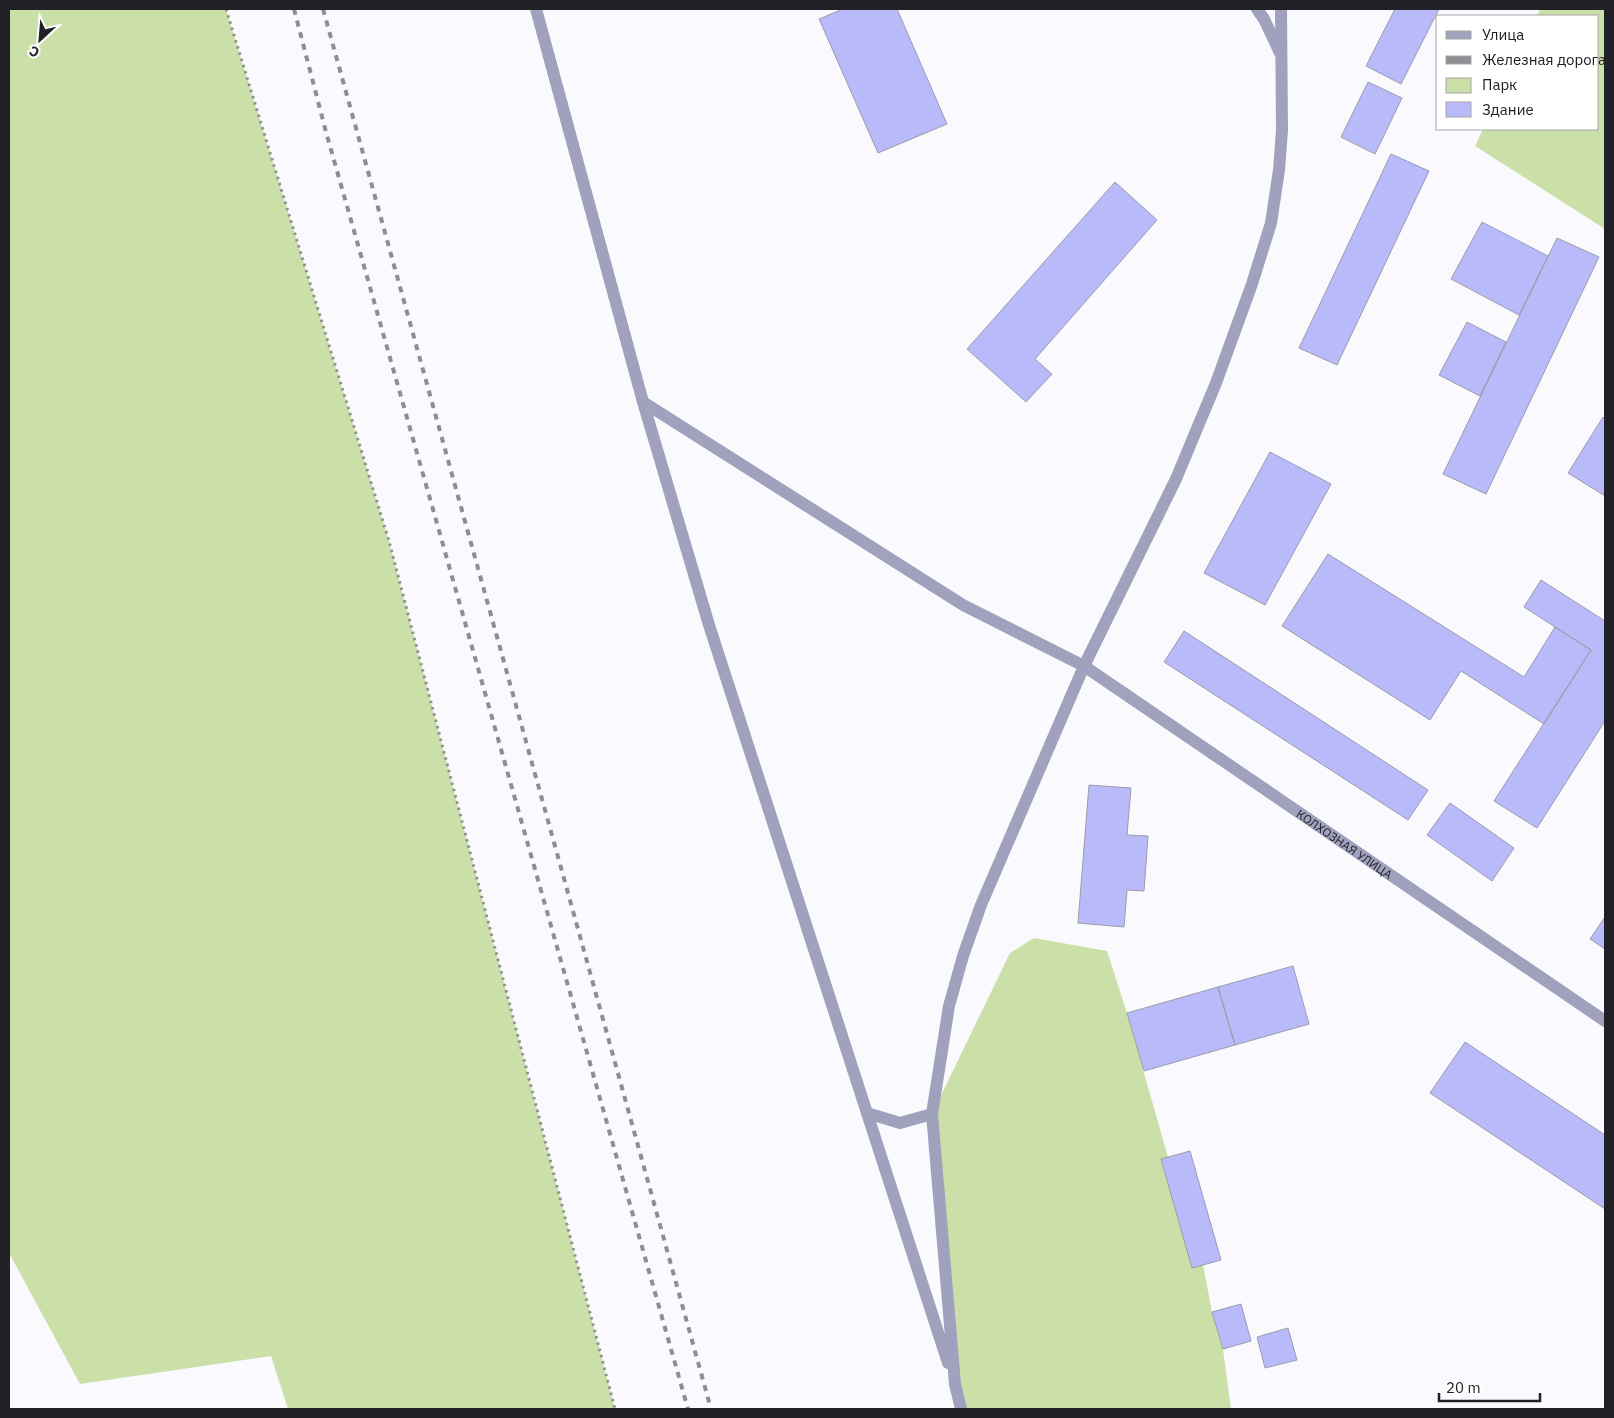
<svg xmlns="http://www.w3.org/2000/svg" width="1614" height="1418" viewBox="0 0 1614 1418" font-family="'IBM Plex Sans',sans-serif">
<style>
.green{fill:#cbdfa8}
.building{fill:#b9baf9;stroke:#9b9bab}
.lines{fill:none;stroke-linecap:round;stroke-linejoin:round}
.path{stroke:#909095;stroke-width:3;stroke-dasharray:2.5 4;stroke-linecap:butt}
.minor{stroke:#a0a1bc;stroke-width:12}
.rail{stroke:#8d8d92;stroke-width:4;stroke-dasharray:6 6;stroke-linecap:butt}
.labels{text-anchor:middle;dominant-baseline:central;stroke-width:4.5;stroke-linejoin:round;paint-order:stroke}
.street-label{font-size:12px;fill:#202026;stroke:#fff}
</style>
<rect width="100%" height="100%" fill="#fafafe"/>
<!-- green -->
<path class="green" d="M 9,9 L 226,9 L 389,541 L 615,1409 L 288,1409 L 271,1356 L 80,1384 L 9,1253 Z
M 1540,9 L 1605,9 L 1605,229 L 1475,146 L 1483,129 L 1598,129 L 1598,16 L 1537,16 Z
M 1034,938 L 1107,951 L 1127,1013 L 1168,1157 L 1161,1159 L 1192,1268 L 1203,1265 L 1212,1312 L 1223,1349 L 1231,1409 L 961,1409 L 932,1114 L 1010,953 Z"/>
<!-- building -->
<path class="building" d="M 843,9 L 897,9 L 947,124 L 878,153 L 819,19 Z
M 1395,9 L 1439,9 L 1401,84 L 1366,66 Z
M 1368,82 L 1402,98 L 1375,154 L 1341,137 Z
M 1391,154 L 1429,171 L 1337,365 L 1299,348 Z
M 1115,182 L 1157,220 L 1035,359 L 1052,374 L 1026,402 L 967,349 Z
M 1482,222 L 1548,256 L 1519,315 L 1451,279 Z
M 1557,238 L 1599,257 L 1486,494 L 1443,474 Z
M 1467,322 L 1506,342 L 1480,396 L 1439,375 Z
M 1603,417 L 1605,419 L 1605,496 L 1568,473 Z
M 1270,452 L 1331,484 L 1265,605 L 1204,573 Z
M 1328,554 L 1524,677 L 1555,627 L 1591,650 L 1544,724 L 1461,671 L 1430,720 L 1282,626 Z
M 1541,580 L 1605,621 L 1605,721 L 1537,828 L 1494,801 L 1591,650 L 1524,607 Z
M 1184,631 L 1428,790 L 1408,820 L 1164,662 Z
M 1089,785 L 1131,788 L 1127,835 L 1148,836 L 1144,891 L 1127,890 L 1124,927 L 1078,923 Z
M 1450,803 L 1514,848 L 1492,881 L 1427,835 Z
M 1605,917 L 1605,949 L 1590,939 Z
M 1293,966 L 1309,1024 L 1235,1045 L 1218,987 Z
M 1218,987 L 1235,1045 L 1144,1071 L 1127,1013 Z
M 1465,1042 L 1605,1135 L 1605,1209 L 1430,1093 Z
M 1190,1151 L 1221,1260 L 1192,1268 L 1161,1159 Z
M 1241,1304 L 1251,1341 L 1223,1349 L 1212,1312 Z
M 1288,1328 L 1297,1360 L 1265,1368 L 1257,1337 Z"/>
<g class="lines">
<!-- path -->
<path class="path" d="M 226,9 L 389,541 L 615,1409"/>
<!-- minor -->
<g class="minor">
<path d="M 536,9 L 643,402 L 709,625 L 867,1113 L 900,1123 L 932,1114"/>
<path d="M 1257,9 L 1264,19 L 1280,53"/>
<path id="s1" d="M 643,402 L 963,605 L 1084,666 L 1605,1021"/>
<path d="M 867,1113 L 948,1363"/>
<path d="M 961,1409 L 955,1384 L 932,1114 L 949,1006 L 963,956 L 981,905 L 1084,666 L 1176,479 L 1216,383 L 1252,284 L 1271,223 L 1279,170 L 1282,130 L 1281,9"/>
</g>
<!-- rail -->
<path class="rail" d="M 294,9 L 326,132 L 688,1409
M 323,9 L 711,1409"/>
</g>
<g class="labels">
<!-- street labels -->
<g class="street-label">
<text stroke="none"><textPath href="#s1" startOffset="830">КОЛХОЗНАЯ УЛИЦА</textPath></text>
</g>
</g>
<!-- border -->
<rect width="1614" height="1418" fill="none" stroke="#202026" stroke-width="20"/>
<!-- legend -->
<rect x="1436" y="15" width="162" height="115" fill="#ffffff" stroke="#a6a6a8"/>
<rect x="1446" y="31" width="25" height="8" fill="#a0a1bc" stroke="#a6a6a8"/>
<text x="1482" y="40" font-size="15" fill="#202026">Улица</text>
<rect x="1446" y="56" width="25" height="8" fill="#8d8d92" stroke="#a6a6a8"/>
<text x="1482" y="65" font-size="15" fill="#202026">Железная дорога</text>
<rect x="1446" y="78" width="25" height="15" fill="#cbdfa8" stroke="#a6a6a8"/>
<text x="1482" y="90" font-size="15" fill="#202026">Парк</text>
<rect x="1446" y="102" width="25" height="15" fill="#b9baf9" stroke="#a6a6a8"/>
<text x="1482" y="115" font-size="15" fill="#202026">Здание</text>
<!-- north arrow -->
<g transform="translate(40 40) rotate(206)" stroke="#ffffff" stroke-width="4" paint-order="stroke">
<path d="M0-4L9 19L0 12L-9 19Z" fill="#202026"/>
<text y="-8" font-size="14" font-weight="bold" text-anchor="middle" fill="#202026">С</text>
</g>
<!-- scale -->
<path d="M1439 1393v8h101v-8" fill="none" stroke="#202026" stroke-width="2.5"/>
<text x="1446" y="1393" font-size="15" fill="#202026" stroke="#ffffff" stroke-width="4" paint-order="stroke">20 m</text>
</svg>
